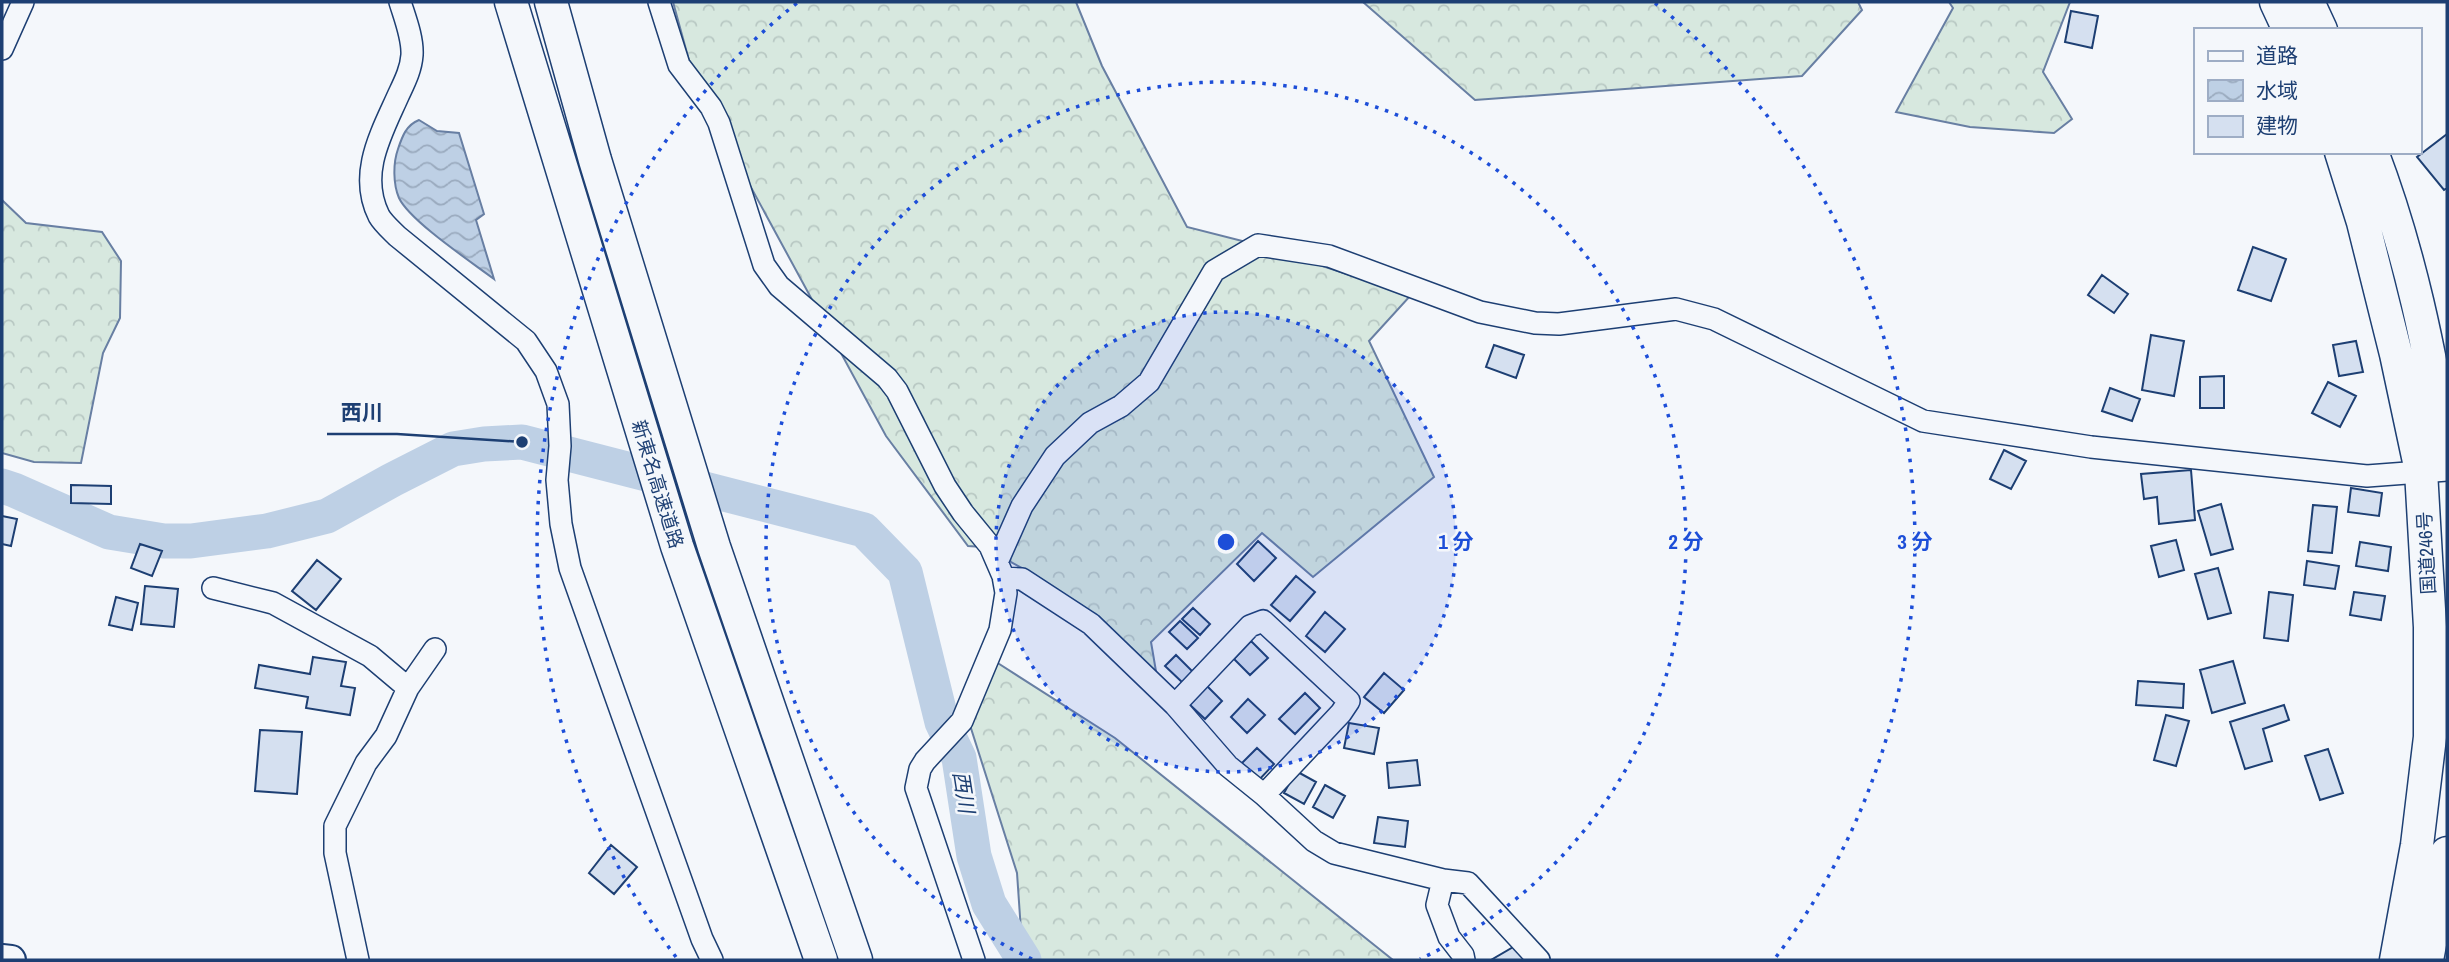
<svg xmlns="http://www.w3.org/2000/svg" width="2449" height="962" viewBox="0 0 2449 962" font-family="'Archivo Narrow','Noto Sans JP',sans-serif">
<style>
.forest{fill:url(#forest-crowns);stroke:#687fa3;stroke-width:2}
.water{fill:url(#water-waves);stroke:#687fa3;stroke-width:2}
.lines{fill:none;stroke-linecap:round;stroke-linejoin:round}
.river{stroke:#bed0e5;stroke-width:35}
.building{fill:#d5e0f0;stroke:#1d3f73;stroke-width:2}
.minor-casing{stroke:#1d3f73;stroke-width:24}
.major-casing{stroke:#1d3f73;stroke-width:32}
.highway-casing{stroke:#1d3f73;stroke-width:35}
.minor{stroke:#f4f7fb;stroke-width:21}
.major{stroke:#f4f7fb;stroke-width:28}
.highway{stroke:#f4f7fb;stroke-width:32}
.ring{fill:none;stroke:#1d4ed8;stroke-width:3.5;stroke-dasharray:3.5 7}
.labels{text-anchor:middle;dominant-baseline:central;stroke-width:5;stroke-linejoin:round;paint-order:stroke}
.street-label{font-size:19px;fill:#1d3f73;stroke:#f4f7fb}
.water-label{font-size:21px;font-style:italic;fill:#1d3f73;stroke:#f4f7fb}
.centre{fill:#1d4ed8;stroke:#f4f7fb;stroke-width:3.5}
.ring-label{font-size:21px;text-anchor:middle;font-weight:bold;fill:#1d4ed8;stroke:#f4f7fb;stroke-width:5;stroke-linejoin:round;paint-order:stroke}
.leader{fill:none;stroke:#1d3f73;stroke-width:2.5}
.callout-dot{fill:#1d3f73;stroke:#f4f7fb;stroke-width:2.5}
.callout-label{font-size:21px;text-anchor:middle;font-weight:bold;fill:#1d3f73;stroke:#f4f7fb;stroke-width:5;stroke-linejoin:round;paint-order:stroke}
</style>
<defs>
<pattern id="forest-crowns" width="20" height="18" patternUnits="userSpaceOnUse" patternTransform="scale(1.75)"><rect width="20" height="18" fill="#d7e8df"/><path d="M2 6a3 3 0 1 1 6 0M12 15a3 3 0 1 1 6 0" fill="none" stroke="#b8c8c3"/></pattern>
<pattern id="water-waves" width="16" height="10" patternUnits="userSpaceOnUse" patternTransform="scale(1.75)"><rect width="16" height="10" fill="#bed0e5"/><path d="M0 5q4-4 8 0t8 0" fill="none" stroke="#9aaabe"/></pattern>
</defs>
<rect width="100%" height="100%" fill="#f4f7fb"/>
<!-- forest -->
<path class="forest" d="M 673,2 L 1076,2 L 1102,66 L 1187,227 L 1258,245 L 1411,295 L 1369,341 L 1434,477 L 1313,577 L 1262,533 L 1151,642 L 1159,689 L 1022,568 L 983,547 L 968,546 L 886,436 L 696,86 Z
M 1363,2 L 1858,2 L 1862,10 L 1802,76 L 1475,100 Z
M 1949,2 L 2070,2 L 2043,72 L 2072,119 L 2054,133 L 1970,127 L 1896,112 L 1953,8 Z
M 2,200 L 26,223 L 102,232 L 121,261 L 120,318 L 103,353 L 81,463 L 34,462 L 2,453 Z
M 993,660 L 1115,738 L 1393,960 L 1023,960 L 1017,873 L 969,722 Z"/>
<!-- water -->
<path class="water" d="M 419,120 L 437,131 L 459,133 L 484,214 L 476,220 L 494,279 C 470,261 410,221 399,198 C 393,184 393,163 398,149 C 402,137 406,125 419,120 Z"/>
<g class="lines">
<!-- river -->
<path class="river" d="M 2,486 L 14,490 L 109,532 L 164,541 L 191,541 L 267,531 L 327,516 L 392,480 L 453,449 L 484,444 L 522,442 L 864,530 L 905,572 L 942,722 L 959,758 L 974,856 L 989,904 L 1024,960"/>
</g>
<!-- building -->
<path class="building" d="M 2071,11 L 2098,16 L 2092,48 L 2065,42 Z
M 2447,134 L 2447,188 L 2444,190 L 2417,157 Z
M 2253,247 L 2286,259 L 2271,301 L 2238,290 Z
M 2102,275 L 2128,294 L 2114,313 L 2088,295 Z
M 2151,335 L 2184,341 L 2174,396 L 2142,390 Z
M 2356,341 L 2363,372 L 2339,376 L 2333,345 Z
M 1494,345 L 1524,355 L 1516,378 L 1486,367 Z
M 2224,376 L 2224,408 L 2200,408 L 2200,377 Z
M 2328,382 L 2356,396 L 2340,427 L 2312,413 Z
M 2110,388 L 2140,399 L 2132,421 L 2102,411 Z
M 2004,450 L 2026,461 L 2011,489 L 1990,479 Z
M 2191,470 L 2195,520 L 2159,524 L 2157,497 L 2144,499 L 2141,474 Z
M 71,485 L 111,486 L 111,504 L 71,503 Z
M 2351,488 L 2382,493 L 2379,516 L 2348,512 Z
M 2221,504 L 2233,549 L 2211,555 L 2198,511 Z
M 2313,505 L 2337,507 L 2332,553 L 2308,551 Z
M 2,516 L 17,519 L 11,546 L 2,544 Z
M 2176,540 L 2184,570 L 2159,577 L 2151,546 Z
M 1258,541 L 1276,558 L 1254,581 L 1237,564 Z
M 2360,542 L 2391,547 L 2388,571 L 2356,566 Z
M 140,544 L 162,551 L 152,576 L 131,568 Z
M 317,560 L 341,579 L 316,610 L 292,591 Z
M 2307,561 L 2339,566 L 2335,589 L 2304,585 Z
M 2218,568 L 2231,613 L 2208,619 L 2195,574 Z
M 1296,576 L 1315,592 L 1290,621 L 1271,605 Z
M 145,586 L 178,589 L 174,627 L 141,624 Z
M 2269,592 L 2293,595 L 2288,641 L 2264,638 Z
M 2354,592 L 2385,596 L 2381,620 L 2350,615 Z
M 116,597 L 138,603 L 132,630 L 109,625 Z
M 1193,608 L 1210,624 L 1200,635 L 1182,619 Z
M 1325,612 L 1345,629 L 1325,652 L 1306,636 Z
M 1180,621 L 1198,638 L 1187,649 L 1169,632 Z
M 1251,641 L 1268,658 L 1250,675 L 1234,659 Z
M 1176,655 L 1193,672 L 1183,683 L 1165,666 Z
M 313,657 L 346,662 L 341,686 L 355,688 L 350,715 L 306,708 L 308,697 L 255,688 L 259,665 L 310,674 Z
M 2233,661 L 2245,703 L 2212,713 L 2200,670 Z
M 1384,673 L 1404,690 L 1384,713 L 1364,697 Z
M 2138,681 L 2184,684 L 2183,708 L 2136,705 Z
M 1206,685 L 1222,701 L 1205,719 L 1188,703 Z
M 1305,693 L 1320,708 L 1295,734 L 1279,719 Z
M 1248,699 L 1265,715 L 1247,733 L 1231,717 Z
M 2284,705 L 2289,720 L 2263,729 L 2272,761 L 2245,769 L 2230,722 Z
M 2166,715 L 2189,721 L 2176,766 L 2154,760 Z
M 1349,723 L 1379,728 L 1374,754 L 1344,748 Z
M 260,730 L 302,732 L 297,794 L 255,791 Z
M 1257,748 L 1274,764 L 1257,782 L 1240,765 Z
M 2328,749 L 2343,793 L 2320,800 L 2305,756 Z
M 1417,760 L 1420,785 L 1389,788 L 1387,763 Z
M 1296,771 L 1316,782 L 1304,804 L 1284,793 Z
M 1325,785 L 1345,796 L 1333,818 L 1313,807 Z
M 1378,817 L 1408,821 L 1405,847 L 1374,843 Z
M 611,845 L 637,867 L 614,894 L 589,873 Z
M 1515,946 L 1529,960 L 1491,960 Z"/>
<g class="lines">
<defs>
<path id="minor" d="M 400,2 C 405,18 413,38 412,55 C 411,70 404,83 398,96 C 381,134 358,174 379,216 C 383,223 391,230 397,236 L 526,341 L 546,371 L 558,404 L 560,446 L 557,480 L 561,524 L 570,568 L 702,939 L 712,960
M 659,2 L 679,65 L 711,107 L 719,123 L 764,265 L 779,286 L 887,378 L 897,391 L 945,486 L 963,513 L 990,546 L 1003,576 L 1006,593 L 1000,630 L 962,721 L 925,761 L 920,769 L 916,788 L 974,960
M 2,49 L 23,2
M 998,560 L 1022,506 L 1055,456 L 1090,423 L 1121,406 L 1149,382 L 1214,271 L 1258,245 L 1329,256 L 1480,312 L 1535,323 L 1559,324 L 1676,309 L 1714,319 L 1923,421 L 2091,447 L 2367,476 L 2447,470
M 1004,578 L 1022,579 L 1091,624 L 1175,705 L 1228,766 L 1264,795 L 1314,841 L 1334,853 L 1443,880 L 1468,883 L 1539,960
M 213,588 L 273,603 L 370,656 L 408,688
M 1175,705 L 1250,626 L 1263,621 L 1349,701 L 1341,713 L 1264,795
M 1443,880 L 1437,905 L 1449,937 L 1463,955 L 1464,960
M 358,960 L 335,853 L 335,826 L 366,763 L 386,736 L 408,688 L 435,649"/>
<path id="major" d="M 2,959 L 11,960"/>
<path id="highway" d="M 511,2 L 677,546 L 821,960
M 551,2 L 595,160 L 714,547 L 856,960
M 2276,2 L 2289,30
M 2308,2 L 2321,30
M 2341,152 L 2363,222 L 2396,354 L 2421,471 L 2430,627 L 2430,737 L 2417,845 L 2396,960
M 2372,152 C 2410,252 2430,351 2447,456
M 2427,960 L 2447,853"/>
</defs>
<!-- minor casing -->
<use href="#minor" class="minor-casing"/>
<!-- major casing -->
<use href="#major" class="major-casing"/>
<!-- highway casing -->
<use href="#highway" class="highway-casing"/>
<!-- minor -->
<use href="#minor" class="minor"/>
<!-- major -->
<use href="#major" class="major"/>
<!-- highway -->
<use href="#highway" class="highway"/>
</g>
<!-- distance rings -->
<circle cx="1226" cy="542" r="230" fill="#1d4ed8" fill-opacity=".12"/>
<g class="ring">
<circle cx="1226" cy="542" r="230"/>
<path d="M1032 959A460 460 0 1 1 1420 959"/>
<path d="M676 957A689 689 0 0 1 797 3M1655 3A689 689 0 0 1 1776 957"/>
</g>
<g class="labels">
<!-- street labels -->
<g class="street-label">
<text transform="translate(658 484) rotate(73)">新東名高速道路</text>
<text transform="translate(2426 553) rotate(-93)">国道246号</text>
</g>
<!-- water labels -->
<g class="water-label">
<text transform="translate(964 792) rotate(81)">西川</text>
</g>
</g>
<circle cx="1226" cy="542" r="10" class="centre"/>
<g class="ring-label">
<text x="1456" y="549">1 分</text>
<text x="1686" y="549">2 分</text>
<text x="1915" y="549">3 分</text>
</g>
<!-- callouts -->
<path class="leader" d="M522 442L397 434H327"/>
<circle class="callout-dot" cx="522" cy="442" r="7"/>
<g class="callout-label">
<text x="362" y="420">西川</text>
</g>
<!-- border -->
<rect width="2449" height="962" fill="none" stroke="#1d3f73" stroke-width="7"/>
<!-- legend -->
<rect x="2194" y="28" width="228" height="126" fill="#f4f7fb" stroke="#9eadc5" stroke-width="2"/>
<rect x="2208" y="51" width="35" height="10" fill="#f4f7fb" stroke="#9eadc5" stroke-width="2"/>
<text x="2256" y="63" font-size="21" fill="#1d3f73">道路</text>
<rect x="2208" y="80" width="35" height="21" fill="url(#water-waves)" stroke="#9eadc5" stroke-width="2"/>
<text x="2256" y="98" font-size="21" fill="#1d3f73">水域</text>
<rect x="2208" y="116" width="35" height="21" fill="#d5e0f0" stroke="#9eadc5" stroke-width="2"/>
<text x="2256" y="133" font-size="21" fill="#1d3f73">建物</text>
</svg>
